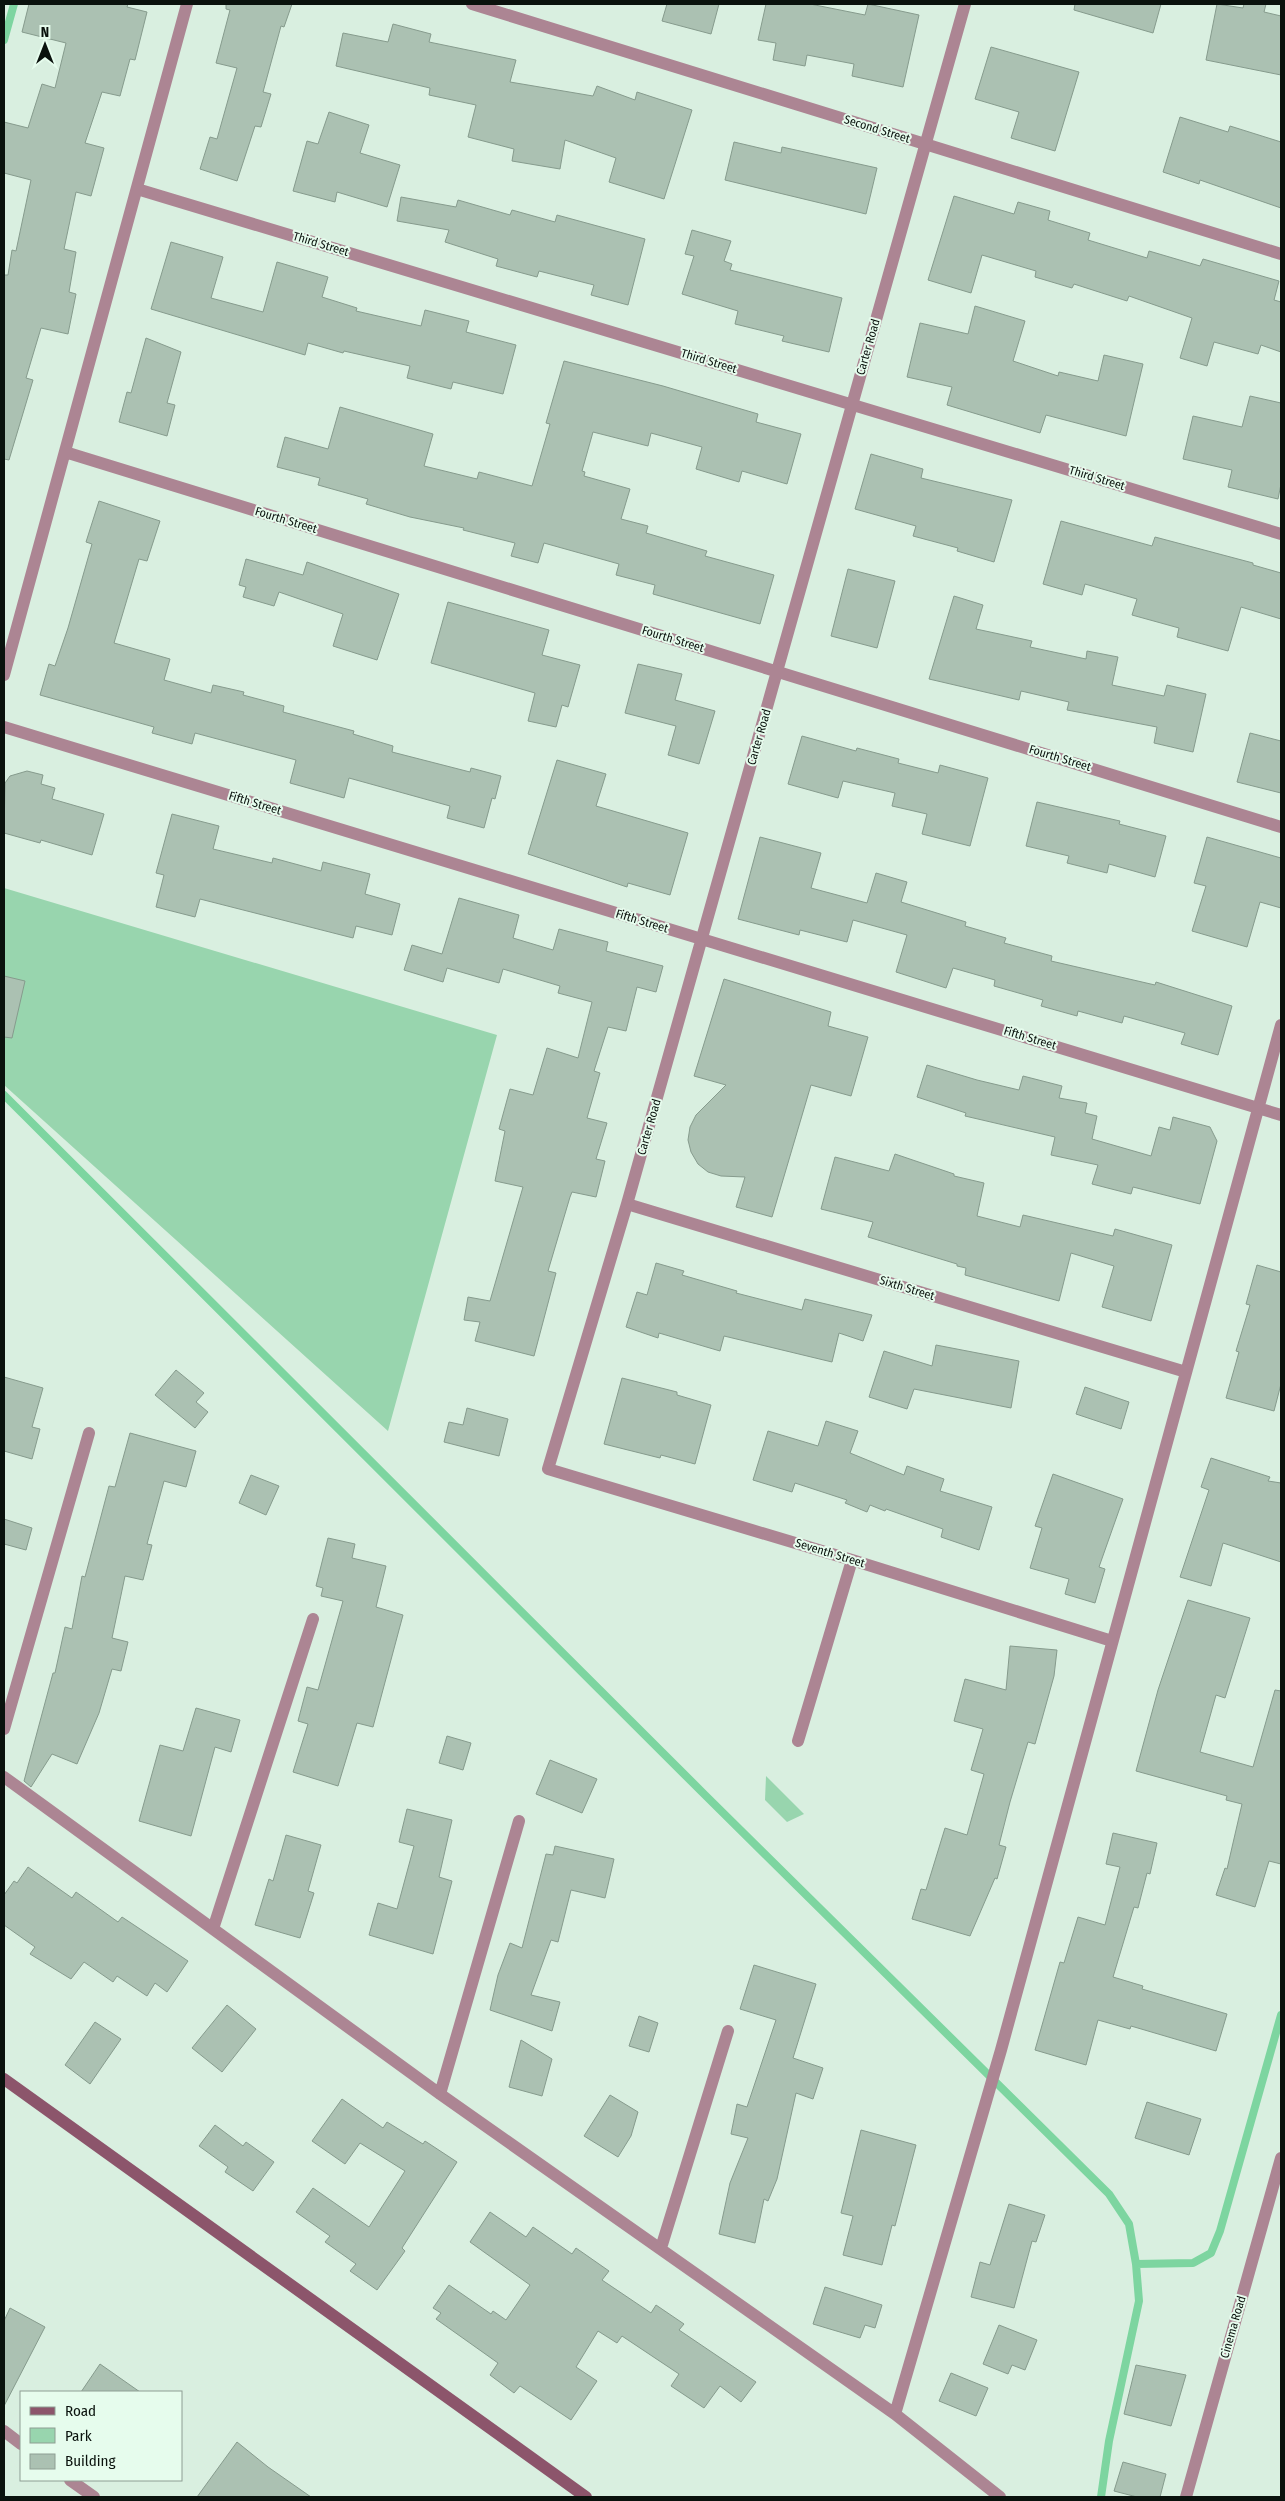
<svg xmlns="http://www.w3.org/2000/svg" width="1285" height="2501" viewBox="0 0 1285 2501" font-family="'Fira Sans Condensed',sans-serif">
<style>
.green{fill:#98d5ae}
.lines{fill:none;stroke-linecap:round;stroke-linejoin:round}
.stream{stroke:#7dd5a0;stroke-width:8}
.building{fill:#abc1b2;stroke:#869b8d}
.minor{stroke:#ac8593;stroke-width:12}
.secondary{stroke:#8c556b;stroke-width:12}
.labels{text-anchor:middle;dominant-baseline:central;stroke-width:4;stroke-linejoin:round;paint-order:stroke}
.street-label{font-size:12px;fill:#0a120d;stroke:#e6fced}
</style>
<rect width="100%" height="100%" fill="#d9efe0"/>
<!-- green -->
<path class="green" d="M 4,888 L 497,1035 L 388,1431 L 4,1085 Z
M 766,1776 L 804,1814 L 787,1822 L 765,1800 Z"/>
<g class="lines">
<!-- stream -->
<path class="stream" d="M 4,40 L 14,4
M 4,1095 L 705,1795 L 1109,2194 L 1129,2224 L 1136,2264 L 1139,2301 L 1109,2441 L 1101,2497
M 1136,2264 L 1193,2263 L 1211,2253 L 1220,2231 L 1281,2015"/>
</g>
<!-- building -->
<path class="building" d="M 29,4 L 128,4 L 127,7 L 147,12 L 135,60 L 130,59 L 120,96 L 102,92 L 85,143 L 104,148 L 91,196 L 76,192 L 64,249 L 76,252 L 69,292 L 76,294 L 68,334 L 41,328 L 26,378 L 33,380 L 9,460 L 4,459 L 4,275 L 8,275 L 12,250 L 16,251 L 31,180 L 4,173 L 4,122 L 28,128 L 42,84 L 55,88 L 66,43 L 22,32 Z
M 226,4 L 292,4 L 284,27 L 281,26 L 263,92 L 271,94 L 261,127 L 255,126 L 237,181 L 200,169 L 210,137 L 217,139 L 237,68 L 216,63 L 230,10 L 226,9 Z
M 667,4 L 719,4 L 711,34 L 662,21 Z
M 766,4 L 810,4 L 865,15 L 868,4 L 919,15 L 903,87 L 852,76 L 854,64 L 807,55 L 805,66 L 773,60 L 776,43 L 758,40 Z
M 1075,4 L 1161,4 L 1153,33 L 1074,10 Z
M 1217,4 L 1243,8 L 1244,4 L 1266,4 L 1264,12 L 1281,16 L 1281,75 L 1206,60 Z
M 393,24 L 431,34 L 429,42 L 516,60 L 510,82 L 593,96 L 597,86 L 635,100 L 637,92 L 692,110 L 664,199 L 609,182 L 616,158 L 565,140 L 560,169 L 512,161 L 514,149 L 468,137 L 476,105 L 429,95 L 430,88 L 336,66 L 343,33 L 388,42 Z
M 991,47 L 1079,72 L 1055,151 L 1011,138 L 1019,112 L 975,99 Z
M 329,112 L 369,125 L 360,153 L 400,165 L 387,207 L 337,192 L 335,202 L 293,191 L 307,141 L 318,144 Z
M 1180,117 L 1228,132 L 1230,126 L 1281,142 L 1281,208 L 1200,180 L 1199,184 L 1163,172 Z
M 734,142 L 781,153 L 782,147 L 877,168 L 866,214 L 725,180 Z
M 954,196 L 1014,214 L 1018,202 L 1050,211 L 1048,220 L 1090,233 L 1088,240 L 1147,258 L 1149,251 L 1200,266 L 1203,259 L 1279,281 L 1274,300 L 1281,302 L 1281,352 L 1261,345 L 1258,354 L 1214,342 L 1207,366 L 1180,358 L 1192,318 L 1129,296 L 1127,301 L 1074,284 L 1072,288 L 1035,277 L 1036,271 L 982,255 L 971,293 L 928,280 Z
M 401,197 L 456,207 L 458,200 L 510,215 L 512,210 L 555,222 L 557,215 L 645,239 L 628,305 L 591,295 L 594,285 L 539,271 L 537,277 L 496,266 L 498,259 L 445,242 L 449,230 L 397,221 Z
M 692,230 L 731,241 L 724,261 L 732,264 L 730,270 L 842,298 L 829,352 L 782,341 L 784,336 L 735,324 L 738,311 L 682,294 L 694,256 L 685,254 Z
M 171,242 L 223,257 L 211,298 L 263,312 L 277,262 L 328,277 L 322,297 L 357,308 L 356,311 L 421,326 L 425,310 L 469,321 L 466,332 L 516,345 L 503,394 L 453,382 L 451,389 L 407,378 L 410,366 L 344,351 L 343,353 L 308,343 L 305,355 L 151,309 Z
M 975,306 L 1025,321 L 1013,361 L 1058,376 L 1059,372 L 1098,381 L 1104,355 L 1143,364 L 1126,436 L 1046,415 L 1040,433 L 947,405 L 952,387 L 907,377 L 920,323 L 968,334 Z
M 146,338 L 181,352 L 167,403 L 175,405 L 167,436 L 119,422 L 127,392 L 131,393 Z
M 564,361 L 663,386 L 758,414 L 756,422 L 801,434 L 787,484 L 742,471 L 739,482 L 696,469 L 702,447 L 651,433 L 648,446 L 593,432 L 582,471 L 585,472 L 584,476 L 630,489 L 621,519 L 648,526 L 646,533 L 707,551 L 705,556 L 774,575 L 760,624 L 653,594 L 655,585 L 616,575 L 619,564 L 544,543 L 538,563 L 511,556 L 515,543 L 463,530 L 464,528 L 410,517 L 366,504 L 368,499 L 318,485 L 320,478 L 277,467 L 285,437 L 328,449 L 340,407 L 433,434 L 424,466 L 477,479 L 479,472 L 532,486 L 550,424 L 546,423 Z
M 1250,396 L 1281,403 L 1281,484 L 1278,499 L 1228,487 L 1232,470 L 1183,459 L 1193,416 L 1242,427 Z
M 871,454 L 923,469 L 921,478 L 1012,500 L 994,562 L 957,551 L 958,548 L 913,536 L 916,526 L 855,509 Z
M 99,501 L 160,521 L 147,561 L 139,559 L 114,643 L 170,659 L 164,680 L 211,693 L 213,685 L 244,692 L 243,695 L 284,706 L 283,712 L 354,731 L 353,734 L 393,746 L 392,752 L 470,772 L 471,768 L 501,776 L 495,799 L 492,798 L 484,828 L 447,818 L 450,806 L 349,778 L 344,798 L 290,783 L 296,760 L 195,733 L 192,744 L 152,733 L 154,727 L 40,695 L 49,664 L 55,666 L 68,628 L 92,544 L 86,542 Z
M 1061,521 L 1152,546 L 1155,537 L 1253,563 L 1253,565 L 1281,573 L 1281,619 L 1241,607 L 1228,651 L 1177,637 L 1179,628 L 1132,615 L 1137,599 L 1085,584 L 1082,595 L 1043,584 Z
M 246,559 L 303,575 L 307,562 L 399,594 L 377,660 L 333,646 L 343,614 L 279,592 L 274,606 L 243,597 L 246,587 L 239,585 Z
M 848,569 L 895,581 L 877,648 L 831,636 Z
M 954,596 L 983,605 L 976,629 L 1032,641 L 1030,647 L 1086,659 L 1087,651 L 1118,657 L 1112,685 L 1164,696 L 1167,685 L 1206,694 L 1193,752 L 1154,743 L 1157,727 L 1067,710 L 1069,702 L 1021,691 L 1019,700 L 929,679 Z
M 448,602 L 549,630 L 542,655 L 580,665 L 568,707 L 562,705 L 556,727 L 528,721 L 535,693 L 431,663 Z
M 638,664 L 682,674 L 675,700 L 715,711 L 699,764 L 668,755 L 676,726 L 625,713 Z
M 1250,733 L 1281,741 L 1281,793 L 1237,782 Z
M 802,736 L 856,751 L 857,748 L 899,759 L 898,763 L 938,773 L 940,765 L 988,778 L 970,846 L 922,834 L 927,814 L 892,806 L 895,793 L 843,781 L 838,798 L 788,784 Z
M 557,760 L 606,774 L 596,806 L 688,833 L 670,895 L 628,883 L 627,887 L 528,854 Z
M 27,771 L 43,775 L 41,784 L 55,788 L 52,799 L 104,814 L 92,855 L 41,840 L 40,843 L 4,833 L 5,783 L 10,776 Z
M 1037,802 L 1120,821 L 1119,824 L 1166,836 L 1155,877 L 1109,864 L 1107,873 L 1067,863 L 1069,856 L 1026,846 Z
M 172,814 L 219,826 L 213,849 L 272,863 L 273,858 L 321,871 L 323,862 L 370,874 L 365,894 L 400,904 L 392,935 L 356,926 L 353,938 L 200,899 L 195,917 L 156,907 L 164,875 L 156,873 Z
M 760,837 L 821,853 L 811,888 L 867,903 L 876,873 L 907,882 L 901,902 L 966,922 L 965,926 L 1006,938 L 1004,943 L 1052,956 L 1051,961 L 1155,985 L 1156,982 L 1232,1006 L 1218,1055 L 1181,1044 L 1185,1033 L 1124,1016 L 1122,1023 L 1078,1011 L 1077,1016 L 1041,1006 L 1043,1000 L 994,986 L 995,980 L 953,968 L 946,988 L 896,972 L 907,935 L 853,920 L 847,942 L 800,930 L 799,935 L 738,919 Z
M 1207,837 L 1281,858 L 1281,908 L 1260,902 L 1247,947 L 1192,931 L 1206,886 L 1194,883 Z
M 459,898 L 519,915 L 513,938 L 553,950 L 559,929 L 608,942 L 606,951 L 663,966 L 656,992 L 637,987 L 626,1031 L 608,1027 L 594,1071 L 600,1073 L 587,1118 L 607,1123 L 596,1159 L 605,1161 L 596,1197 L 572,1192 L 570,1197 L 548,1271 L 556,1273 L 534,1356 L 475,1341 L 480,1322 L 464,1320 L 468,1297 L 490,1301 L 523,1187 L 495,1181 L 505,1131 L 499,1129 L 510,1089 L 533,1095 L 547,1048 L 578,1058 L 592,1002 L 558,993 L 560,986 L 503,969 L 499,983 L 447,968 L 443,982 L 404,970 L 412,945 L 442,954 Z
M 4,976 L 25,981 L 12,1038 L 4,1037 Z
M 724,979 L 831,1012 L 828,1026 L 868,1037 L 851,1096 L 811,1085 L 772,1217 L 736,1207 L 745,1177 L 721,1176 L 708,1172 L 698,1164 L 691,1152 L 688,1140 L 690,1127 L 696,1115 L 726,1085 L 694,1076 Z
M 927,1065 L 977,1080 L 1019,1090 L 1023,1076 L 1062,1086 L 1059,1098 L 1087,1103 L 1085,1113 L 1097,1116 L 1092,1139 L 1151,1156 L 1159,1127 L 1170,1130 L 1173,1117 L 1210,1127 L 1217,1141 L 1200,1204 L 1133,1187 L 1131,1194 L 1092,1184 L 1098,1165 L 1051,1155 L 1055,1137 L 965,1116 L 966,1113 L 917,1097 Z
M 895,1154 L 954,1174 L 954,1176 L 984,1183 L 977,1216 L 1020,1227 L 1023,1215 L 1113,1236 L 1115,1229 L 1172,1245 L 1151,1321 L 1102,1307 L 1114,1266 L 1071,1253 L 1059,1301 L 965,1275 L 966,1268 L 957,1266 L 957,1264 L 868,1237 L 873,1222 L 821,1209 L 835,1157 L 889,1171 Z
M 656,1263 L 684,1271 L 682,1275 L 737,1291 L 736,1293 L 802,1310 L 805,1299 L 872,1315 L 863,1341 L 839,1333 L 832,1362 L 724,1336 L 720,1351 L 659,1333 L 658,1338 L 626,1327 L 637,1292 L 647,1295 Z
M 1257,1265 L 1281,1272 L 1281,1384 L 1274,1411 L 1226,1398 L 1239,1352 L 1236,1351 L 1250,1305 L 1246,1304 Z
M 936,1345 L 1019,1361 L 1011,1408 L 914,1389 L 907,1409 L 869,1397 L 884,1351 L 932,1366 Z
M 176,1370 L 204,1393 L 196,1402 L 208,1412 L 195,1428 L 155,1395 Z
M 4,1377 L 43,1388 L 32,1427 L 40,1429 L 32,1459 L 4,1451 Z
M 622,1378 L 677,1392 L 677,1395 L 711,1405 L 695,1464 L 661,1455 L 660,1458 L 604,1444 Z
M 1085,1387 L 1129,1402 L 1121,1429 L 1076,1414 Z
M 467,1408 L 508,1419 L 499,1456 L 444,1442 L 449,1422 L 463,1425 Z
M 826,1421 L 858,1431 L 850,1453 L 904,1475 L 907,1466 L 944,1479 L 940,1491 L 992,1507 L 979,1550 L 941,1537 L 943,1529 L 886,1509 L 885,1511 L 870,1505 L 867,1512 L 845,1503 L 847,1500 L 795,1483 L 792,1492 L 753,1480 L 768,1431 L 818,1446 Z
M 130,1433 L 196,1451 L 186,1487 L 164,1481 L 147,1544 L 152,1545 L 143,1580 L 125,1576 L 112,1638 L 128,1642 L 121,1671 L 112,1669 L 99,1713 L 77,1764 L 52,1754 L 31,1787 L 24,1781 L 53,1673 L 55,1673 L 65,1627 L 72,1629 L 82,1576 L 85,1577 L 109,1486 L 115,1487 Z
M 1211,1458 L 1270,1477 L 1268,1481 L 1281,1483 L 1281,1562 L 1223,1543 L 1211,1586 L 1180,1577 L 1209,1490 L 1201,1487 Z
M 1053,1474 L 1123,1499 L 1099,1567 L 1105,1569 L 1095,1603 L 1065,1594 L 1069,1579 L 1030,1568 L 1042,1528 L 1035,1526 Z
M 251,1475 L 279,1486 L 266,1515 L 239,1503 Z
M 4,1519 L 32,1528 L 26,1550 L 4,1544 Z
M 328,1538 L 355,1544 L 352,1558 L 386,1566 L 376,1607 L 403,1615 L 373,1727 L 357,1723 L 338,1786 L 293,1772 L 308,1724 L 298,1721 L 307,1687 L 318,1690 L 343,1601 L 321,1596 L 323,1588 L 316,1586 Z
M 1188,1600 L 1250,1618 L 1225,1698 L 1216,1695 L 1200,1752 L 1253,1767 L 1275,1690 L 1281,1691 L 1281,1864 L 1269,1861 L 1255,1907 L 1216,1895 L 1225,1868 L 1227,1869 L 1242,1804 L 1226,1800 L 1227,1796 L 1136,1771 L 1158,1690 Z
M 1010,1646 L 1057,1650 L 1054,1676 L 1035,1744 L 1028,1742 L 1010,1802 L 999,1845 L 1006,1847 L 997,1879 L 995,1878 L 970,1936 L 912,1919 L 921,1889 L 926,1890 L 945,1828 L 967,1835 L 984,1774 L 971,1770 L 983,1729 L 954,1721 L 965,1679 L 1006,1690 Z
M 196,1708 L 240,1720 L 231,1752 L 215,1747 L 191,1836 L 139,1821 L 160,1745 L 183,1751 Z
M 447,1736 L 471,1743 L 463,1770 L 439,1763 Z
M 550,1760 L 597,1779 L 582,1813 L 536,1794 Z
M 407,1809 L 452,1820 L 439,1877 L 452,1881 L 433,1954 L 369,1935 L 378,1903 L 397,1909 L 414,1846 L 399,1842 Z
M 1113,1833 L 1157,1843 L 1150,1874 L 1147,1873 L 1138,1908 L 1134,1907 L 1113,1977 L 1143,1986 L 1142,1989 L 1227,2014 L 1216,2051 L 1131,2026 L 1130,2029 L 1098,2020 L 1086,2065 L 1035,2050 L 1060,1962 L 1064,1963 L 1078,1917 L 1105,1925 L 1120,1867 L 1106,1864 Z
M 286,1835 L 321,1845 L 308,1891 L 314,1893 L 300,1938 L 255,1925 L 269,1879 L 273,1881 Z
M 555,1846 L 614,1859 L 605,1898 L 571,1890 L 558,1942 L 551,1940 L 531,1995 L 560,2002 L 552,2031 L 490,2010 L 498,1975 L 510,1943 L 522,1948 L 546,1854 L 553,1855 Z
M 28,1867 L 72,1898 L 76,1892 L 118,1922 L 122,1917 L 188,1961 L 167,1992 L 155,1983 L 147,1996 L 117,1976 L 113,1982 L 84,1962 L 71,1979 L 30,1954 L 35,1947 L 4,1925 L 4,1895 L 14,1881 L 17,1883 Z
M 754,1965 L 816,1984 L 793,2058 L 823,2068 L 813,2099 L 796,2093 L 777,2179 L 768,2201 L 764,2199 L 755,2243 L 719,2234 L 730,2183 L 748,2138 L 731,2134 L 737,2104 L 747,2107 L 776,2020 L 740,2009 Z
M 227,2005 L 256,2029 L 222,2072 L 192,2048 Z
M 639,2016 L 658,2023 L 649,2052 L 629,2046 Z
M 95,2022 L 121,2039 L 90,2084 L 65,2065 Z
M 521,2040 L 552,2059 L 542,2096 L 509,2087 Z
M 610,2095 L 638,2112 L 631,2136 L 618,2157 L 584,2136 Z
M 342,2099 L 383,2128 L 387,2122 L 423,2144 L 425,2141 L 457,2162 L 402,2248 L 405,2251 L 377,2290 L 350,2271 L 356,2264 L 325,2242 L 330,2236 L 296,2212 L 313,2188 L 369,2227 L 405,2171 L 360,2143 L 345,2164 L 312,2141 Z
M 1147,2102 L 1201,2119 L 1189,2155 L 1135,2138 Z
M 215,2125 L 243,2146 L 246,2142 L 274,2162 L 253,2191 L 225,2172 L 228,2167 L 199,2146 Z
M 861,2130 L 916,2145 L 895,2226 L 892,2225 L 882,2265 L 843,2255 L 853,2216 L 841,2213 Z
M 1009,2204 L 1045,2215 L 1036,2242 L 1032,2241 L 1014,2308 L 971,2297 L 980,2262 L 990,2265 Z
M 490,2212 L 526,2237 L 533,2227 L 572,2254 L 576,2248 L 609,2271 L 602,2280 L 651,2313 L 656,2305 L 684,2324 L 679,2330 L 756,2382 L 741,2402 L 720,2386 L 704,2408 L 671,2386 L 679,2374 L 622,2336 L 617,2343 L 598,2331 L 576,2367 L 597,2381 L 571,2420 L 520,2386 L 514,2393 L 490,2375 L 498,2363 L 436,2319 L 441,2313 L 433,2308 L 449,2285 L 491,2314 L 493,2311 L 506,2320 L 530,2285 L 470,2242 Z
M 825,2287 L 882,2305 L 875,2328 L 865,2325 L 860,2338 L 813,2324 Z
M 10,2308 L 45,2327 L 4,2406 L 4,2321 Z
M 999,2325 L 1037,2340 L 1025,2370 L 1012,2365 L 1008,2374 L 983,2364 Z
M 100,2364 L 140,2392 L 81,2392 Z
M 1136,2365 L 1186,2375 L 1171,2426 L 1124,2414 Z
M 951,2373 L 988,2388 L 976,2416 L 939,2401 Z
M 237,2442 L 268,2467 L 311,2497 L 197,2497 Z
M 1123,2462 L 1166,2474 L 1160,2497 L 1137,2497 L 1114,2491 Z"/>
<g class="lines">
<!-- minor -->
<path class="minor" d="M 472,4 L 1281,254
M 965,4 L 627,1204 L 548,1469 L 852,1560 L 1112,1641
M 137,189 L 1281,534
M 65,452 L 1281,827
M 4,675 L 187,4
M 4,727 L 1281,1115
M 627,1204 L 1186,1372
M 4,1729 L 89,1433
M 798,1741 L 852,1560
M 4,1777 L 440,2094 L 895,2414 L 1000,2497
M 213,1929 L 313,1619
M 440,2094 L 519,1821
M 661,2248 L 728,2031
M 895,2414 L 1001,2050 L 1281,1025
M 4,2431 L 21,2444
M 70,2480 L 94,2497
M 1186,2497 L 1281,2158"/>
<!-- secondary -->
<path class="secondary" d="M 4,2079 L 586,2497"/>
</g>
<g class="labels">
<!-- street labels -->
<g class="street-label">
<text transform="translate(877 129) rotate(17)">Second Street</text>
<text transform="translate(321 244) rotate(17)">Third Street</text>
<text transform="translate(868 347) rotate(-74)">Carter Road</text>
<text transform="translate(709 361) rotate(17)">Third Street</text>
<text transform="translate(1097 478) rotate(17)">Third Street</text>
<text transform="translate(286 520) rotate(17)">Fourth Street</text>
<text transform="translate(673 639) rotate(17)">Fourth Street</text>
<text transform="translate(759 737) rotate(-74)">Carter Road</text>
<text transform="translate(1060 758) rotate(17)">Fourth Street</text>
<text transform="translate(255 803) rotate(17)">Fifth Street</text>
<text transform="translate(642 921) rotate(17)">Fifth Street</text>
<text transform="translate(1030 1038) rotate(17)">Fifth Street</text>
<text transform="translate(649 1127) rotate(-74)">Carter Road</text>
<text transform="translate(907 1288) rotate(17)">Sixth Street</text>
<text transform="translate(830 1553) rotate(17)">Seventh Street</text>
<text transform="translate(1233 2327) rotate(-74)">Cinema Road</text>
</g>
</g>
<!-- border -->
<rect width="1285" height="2501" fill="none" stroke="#0a120d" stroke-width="10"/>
<!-- legend -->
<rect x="20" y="2391" width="162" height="90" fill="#e6fced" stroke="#8e9e93"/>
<rect x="30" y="2407" width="25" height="8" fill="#8c556b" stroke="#8e9e93"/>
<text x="65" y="2416" font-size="15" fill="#0a120d">Road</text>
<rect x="30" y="2428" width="25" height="15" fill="#98d5ae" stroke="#8e9e93"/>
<text x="65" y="2441" font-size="15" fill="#0a120d">Park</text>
<rect x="30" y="2454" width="25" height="15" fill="#abc1b2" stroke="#8e9e93"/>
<text x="65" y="2466" font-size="15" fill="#0a120d">Building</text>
<!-- north arrow -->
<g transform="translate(45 45)" stroke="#e6fced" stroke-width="4" paint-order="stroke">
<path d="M0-4L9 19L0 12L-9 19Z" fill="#0a120d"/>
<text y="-8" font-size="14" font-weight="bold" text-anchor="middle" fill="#0a120d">N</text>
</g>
</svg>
